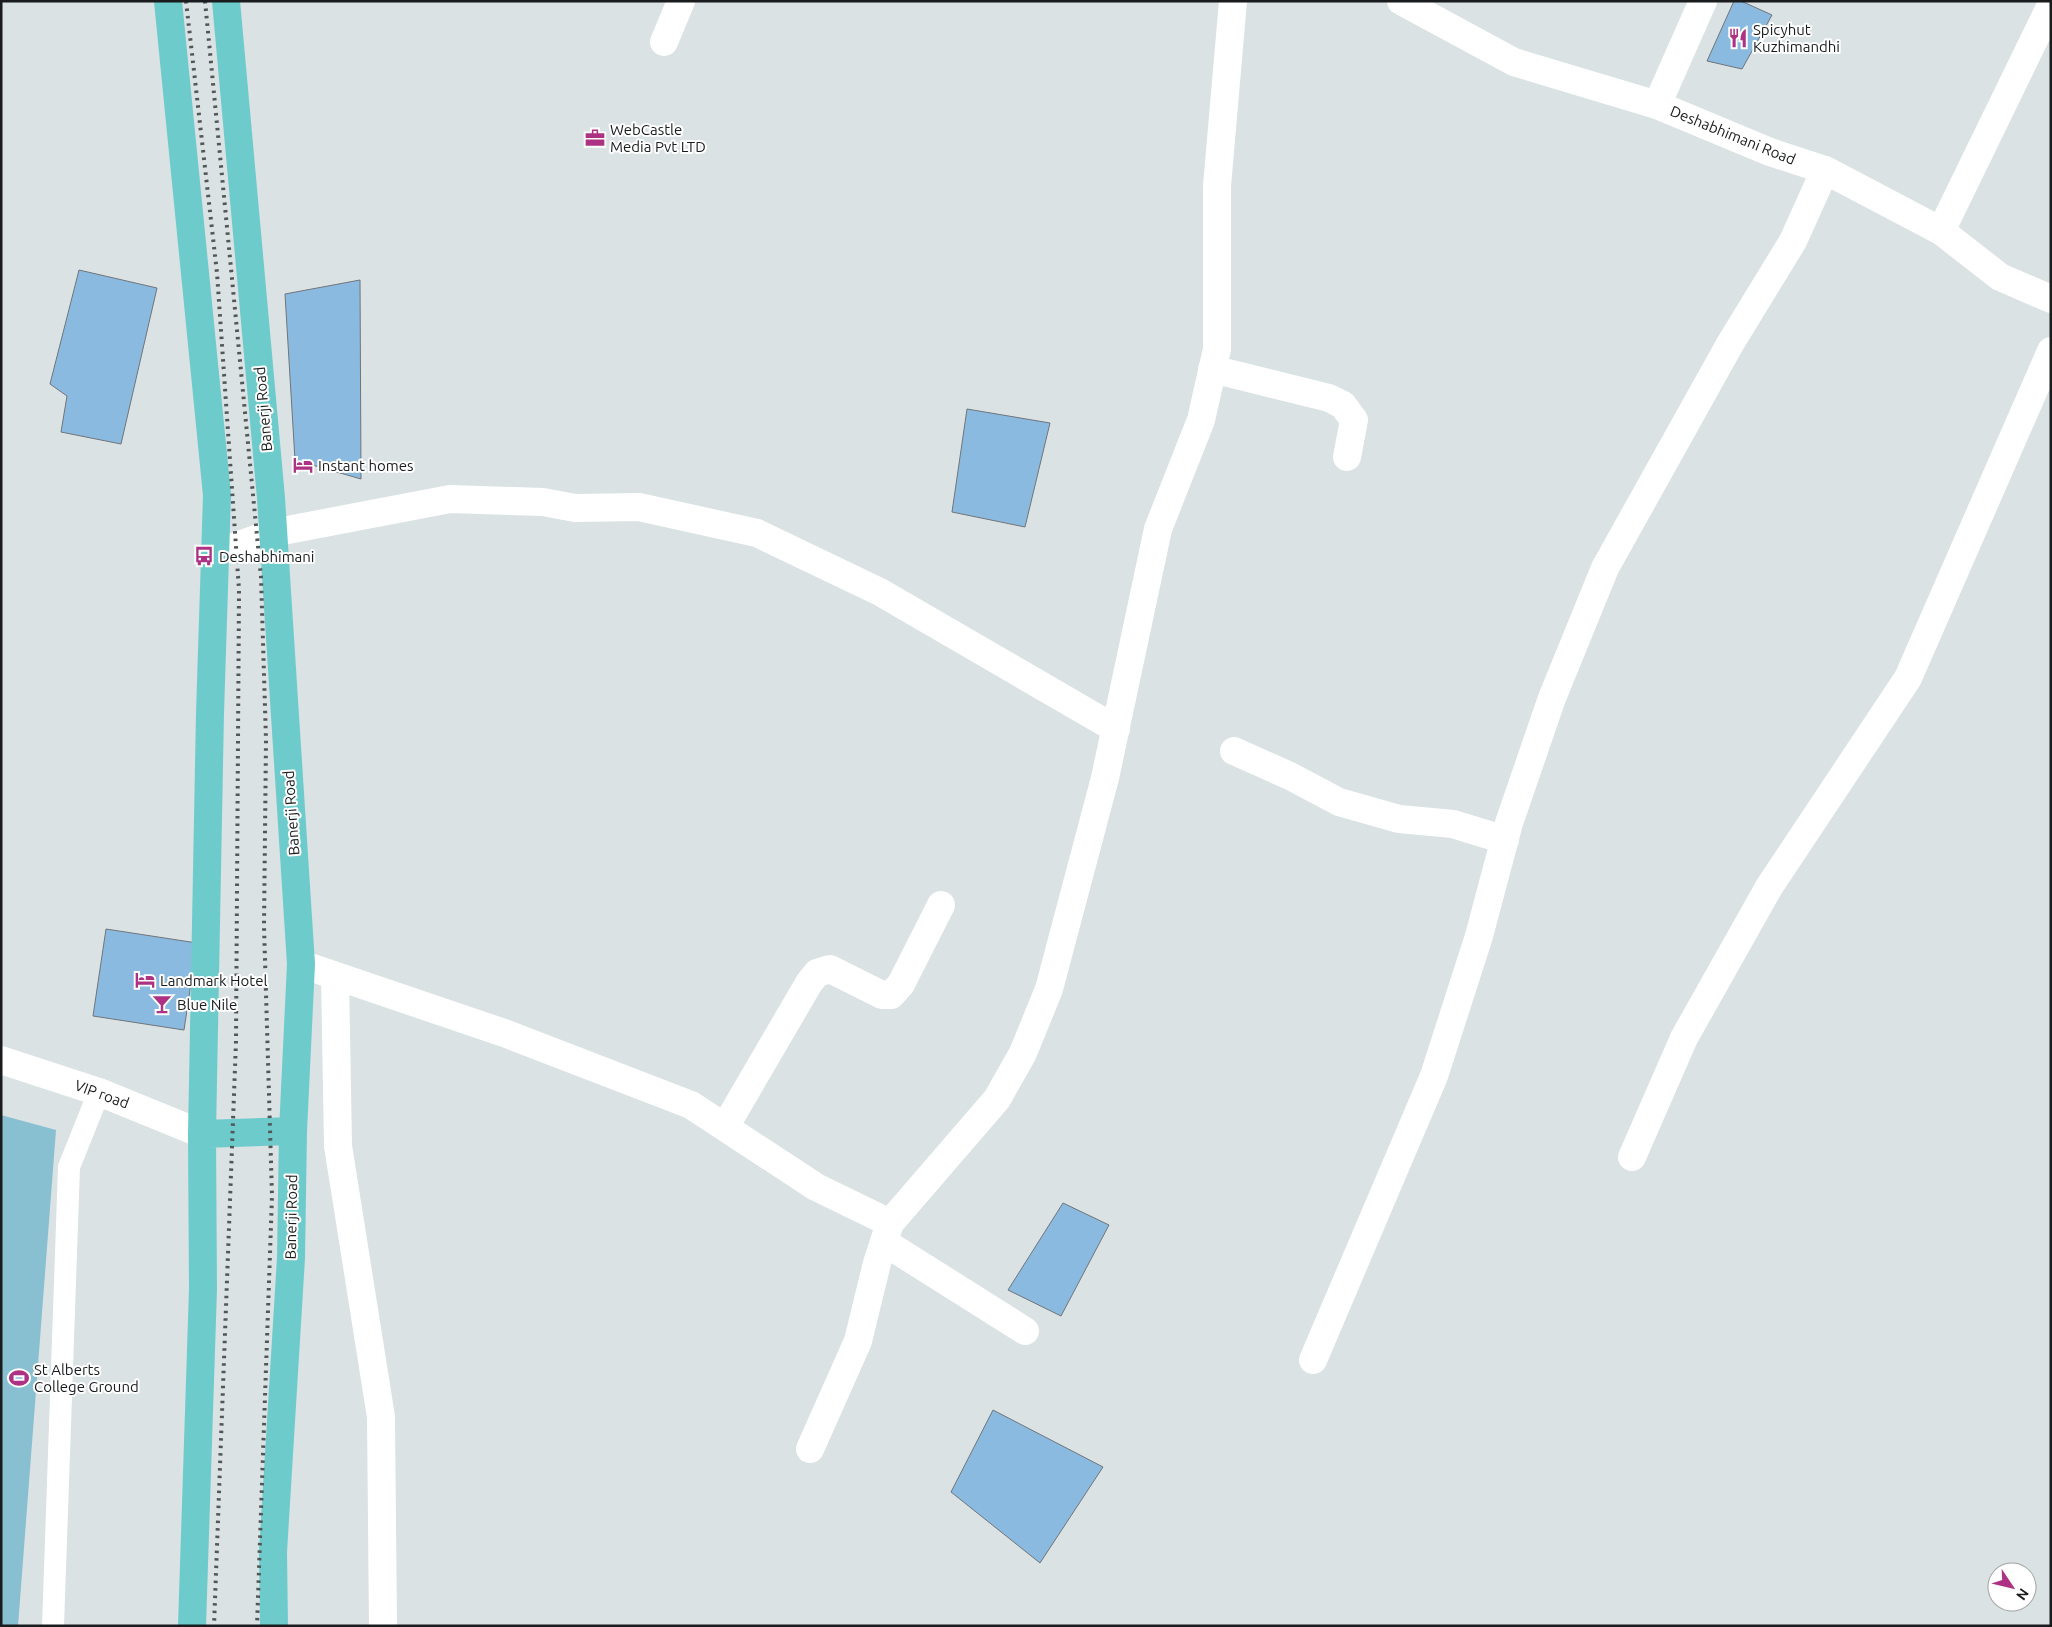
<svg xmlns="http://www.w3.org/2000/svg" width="2052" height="1627" viewBox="0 0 2052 1627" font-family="Ubuntu,sans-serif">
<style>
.garden{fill:#88c0d1}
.building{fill:#8bbae1;stroke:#707579}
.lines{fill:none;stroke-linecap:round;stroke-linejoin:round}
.lane{stroke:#fff;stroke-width:22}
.street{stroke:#fff;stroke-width:28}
.secondary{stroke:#fff;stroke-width:28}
.primary{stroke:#6dcccb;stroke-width:28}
.rail{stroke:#525657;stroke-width:4;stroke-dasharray:2.5 5;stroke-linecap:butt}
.labels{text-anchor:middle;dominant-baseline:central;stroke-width:4;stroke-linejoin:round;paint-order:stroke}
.poi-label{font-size:15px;fill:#191b1c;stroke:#fff;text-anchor:start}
.street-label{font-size:15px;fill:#191b1c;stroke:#fff}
</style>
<rect width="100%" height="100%" fill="#dae2e4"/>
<!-- garden -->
<path class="garden" d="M 1,1115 L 56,1130 L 18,1626 L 1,1626 Z"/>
<!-- building -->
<path class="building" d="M 1734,1 L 1741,1 L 1772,15 L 1742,69 L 1707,61 Z
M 79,270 L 157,288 L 121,444 L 61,432 L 67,396 L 50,384 Z
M 360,280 L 361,479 L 295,460 L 285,294 Z
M 967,409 L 1050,423 L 1025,527 L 952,512 Z
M 106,929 L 197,943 L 184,1030 L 93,1016 Z
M 1063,1203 L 1109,1225 L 1061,1316 L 1008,1290 Z
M 993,1410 L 1103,1467 L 1040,1563 L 951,1492 Z"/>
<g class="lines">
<!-- lane -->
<path class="lane" d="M 53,1626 L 69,1167 L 99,1092"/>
<!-- street -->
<path class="street" d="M 664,42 L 681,1
M 1657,105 L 1703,1
M 1941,231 L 2051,5
M 1212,369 L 1329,398 L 1343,405 L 1354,420 L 1347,457
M 215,554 L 272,533 L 450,499 L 543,502 L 575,508 L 639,507 L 757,533 L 880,592 L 1116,729
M 1234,751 L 1290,776 L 1339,802 L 1399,819 L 1453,824 L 1505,840
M 301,964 L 507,1034 L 691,1105 L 816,1187 L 890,1223
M 335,976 L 338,1146 L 381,1417 L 383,1626
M 1,1060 L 99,1092 L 202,1134
M 725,1127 L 809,983 L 817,973 L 830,969 L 882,995 L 891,995 L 901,984 L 941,905
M 1632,1157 L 1684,1038 L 1769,887 L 1908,678 L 2051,351
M 884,1242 L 1025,1331
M 1313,1360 L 1434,1076 L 1479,936 L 1509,823 L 1552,698 L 1605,568 L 1730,344 L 1793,241 L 1825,170
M 810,1449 L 858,1341 L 877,1263 L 890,1223 L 997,1099 L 1023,1053 L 1049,989 L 1105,778 L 1158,529 L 1201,420 L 1217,349 L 1217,186 L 1233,1"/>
<!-- secondary -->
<path class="secondary" d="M 1401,1 L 1514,62 L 1657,105 L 1770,152 L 1825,170 L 1941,231 L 2000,277 L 2051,299"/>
<!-- primary -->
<path class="primary" d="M 168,1 L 217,495 L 210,713 L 202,1134 L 203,1289 L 192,1626
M 226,1 L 271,498 L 301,964 L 293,1131 L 291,1258 L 273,1552 L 274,1626
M 202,1134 L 293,1131"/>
<!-- rail -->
<path class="rail" d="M 186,1 L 217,273 L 239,590 L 236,1041 L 214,1626
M 205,1 L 261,577 L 266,740 L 264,926 L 272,1196 L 257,1626"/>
</g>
<!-- icons -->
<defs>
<symbol id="restaurant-bare" viewBox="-9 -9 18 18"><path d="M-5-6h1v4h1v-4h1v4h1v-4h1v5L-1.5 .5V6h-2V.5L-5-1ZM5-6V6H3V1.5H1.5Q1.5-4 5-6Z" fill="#ad3284" stroke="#fff" stroke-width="2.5" paint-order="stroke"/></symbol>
<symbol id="office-bare" viewBox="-9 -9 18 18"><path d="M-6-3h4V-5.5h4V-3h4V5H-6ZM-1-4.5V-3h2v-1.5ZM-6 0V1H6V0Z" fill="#ad3284" stroke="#fff" stroke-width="2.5" paint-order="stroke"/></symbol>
<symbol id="hotel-bare" viewBox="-9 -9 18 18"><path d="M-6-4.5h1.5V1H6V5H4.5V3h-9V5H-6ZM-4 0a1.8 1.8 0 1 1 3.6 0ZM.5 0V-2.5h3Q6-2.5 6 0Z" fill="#ad3284" stroke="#fff" stroke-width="2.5" paint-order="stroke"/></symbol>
<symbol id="bus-bare" viewBox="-9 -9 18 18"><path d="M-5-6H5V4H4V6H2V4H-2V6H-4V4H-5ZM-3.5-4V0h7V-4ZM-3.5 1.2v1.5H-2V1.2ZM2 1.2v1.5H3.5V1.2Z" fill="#ad3284" stroke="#fff" stroke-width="2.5" paint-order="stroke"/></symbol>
<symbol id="bar-bare" viewBox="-9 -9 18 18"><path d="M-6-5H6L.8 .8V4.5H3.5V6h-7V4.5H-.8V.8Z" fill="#ad3284" stroke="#fff" stroke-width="2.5" paint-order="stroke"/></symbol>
<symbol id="stadium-bare" viewBox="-9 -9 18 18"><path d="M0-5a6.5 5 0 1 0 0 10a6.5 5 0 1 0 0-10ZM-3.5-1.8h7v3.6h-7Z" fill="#ad3284" stroke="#fff" stroke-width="2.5" paint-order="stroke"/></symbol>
</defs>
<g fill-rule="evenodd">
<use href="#restaurant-bare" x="1724" y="24" width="28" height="28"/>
<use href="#office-bare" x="581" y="124" width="28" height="28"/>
<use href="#hotel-bare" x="289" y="451" width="28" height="28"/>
<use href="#bus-bare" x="190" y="542" width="28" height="28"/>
<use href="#hotel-bare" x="131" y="966" width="28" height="28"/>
<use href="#bar-bare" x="148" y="990" width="28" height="28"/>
<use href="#stadium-bare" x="5" y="1364" width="28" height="28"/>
</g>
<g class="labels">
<!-- poi labels -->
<g class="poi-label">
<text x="1753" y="29">Spicyhut<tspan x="1753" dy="17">Kuzhimandhi</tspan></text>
<text x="610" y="129">WebCastle<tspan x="610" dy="17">Media Pvt LTD</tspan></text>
<text x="318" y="465">Instant homes</text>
<text x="219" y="556">Deshabhimani</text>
<text x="160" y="980">Landmark Hotel</text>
<text x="177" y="1004">Blue Nile</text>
<text x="34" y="1369">St Alberts<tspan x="34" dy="17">College Ground</tspan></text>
</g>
<!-- street labels -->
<g class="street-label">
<text transform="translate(1733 135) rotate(22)">Deshabhimani Road</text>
<text transform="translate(263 409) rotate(-95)">Banerji Road</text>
<text transform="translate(291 813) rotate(-94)">Banerji Road</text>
<text transform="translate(102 1094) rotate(20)">VIP road</text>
<text transform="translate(291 1217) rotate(-89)">Banerji Road</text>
</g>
</g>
<!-- border -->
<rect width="2052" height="1627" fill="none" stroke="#191b1c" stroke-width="5"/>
<!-- north arrow -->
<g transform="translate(2012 1587) rotate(125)"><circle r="24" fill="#ffffff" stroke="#a3a4a4"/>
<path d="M0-4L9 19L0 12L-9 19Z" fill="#ad3284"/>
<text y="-8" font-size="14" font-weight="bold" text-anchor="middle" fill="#191b1c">N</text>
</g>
</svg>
